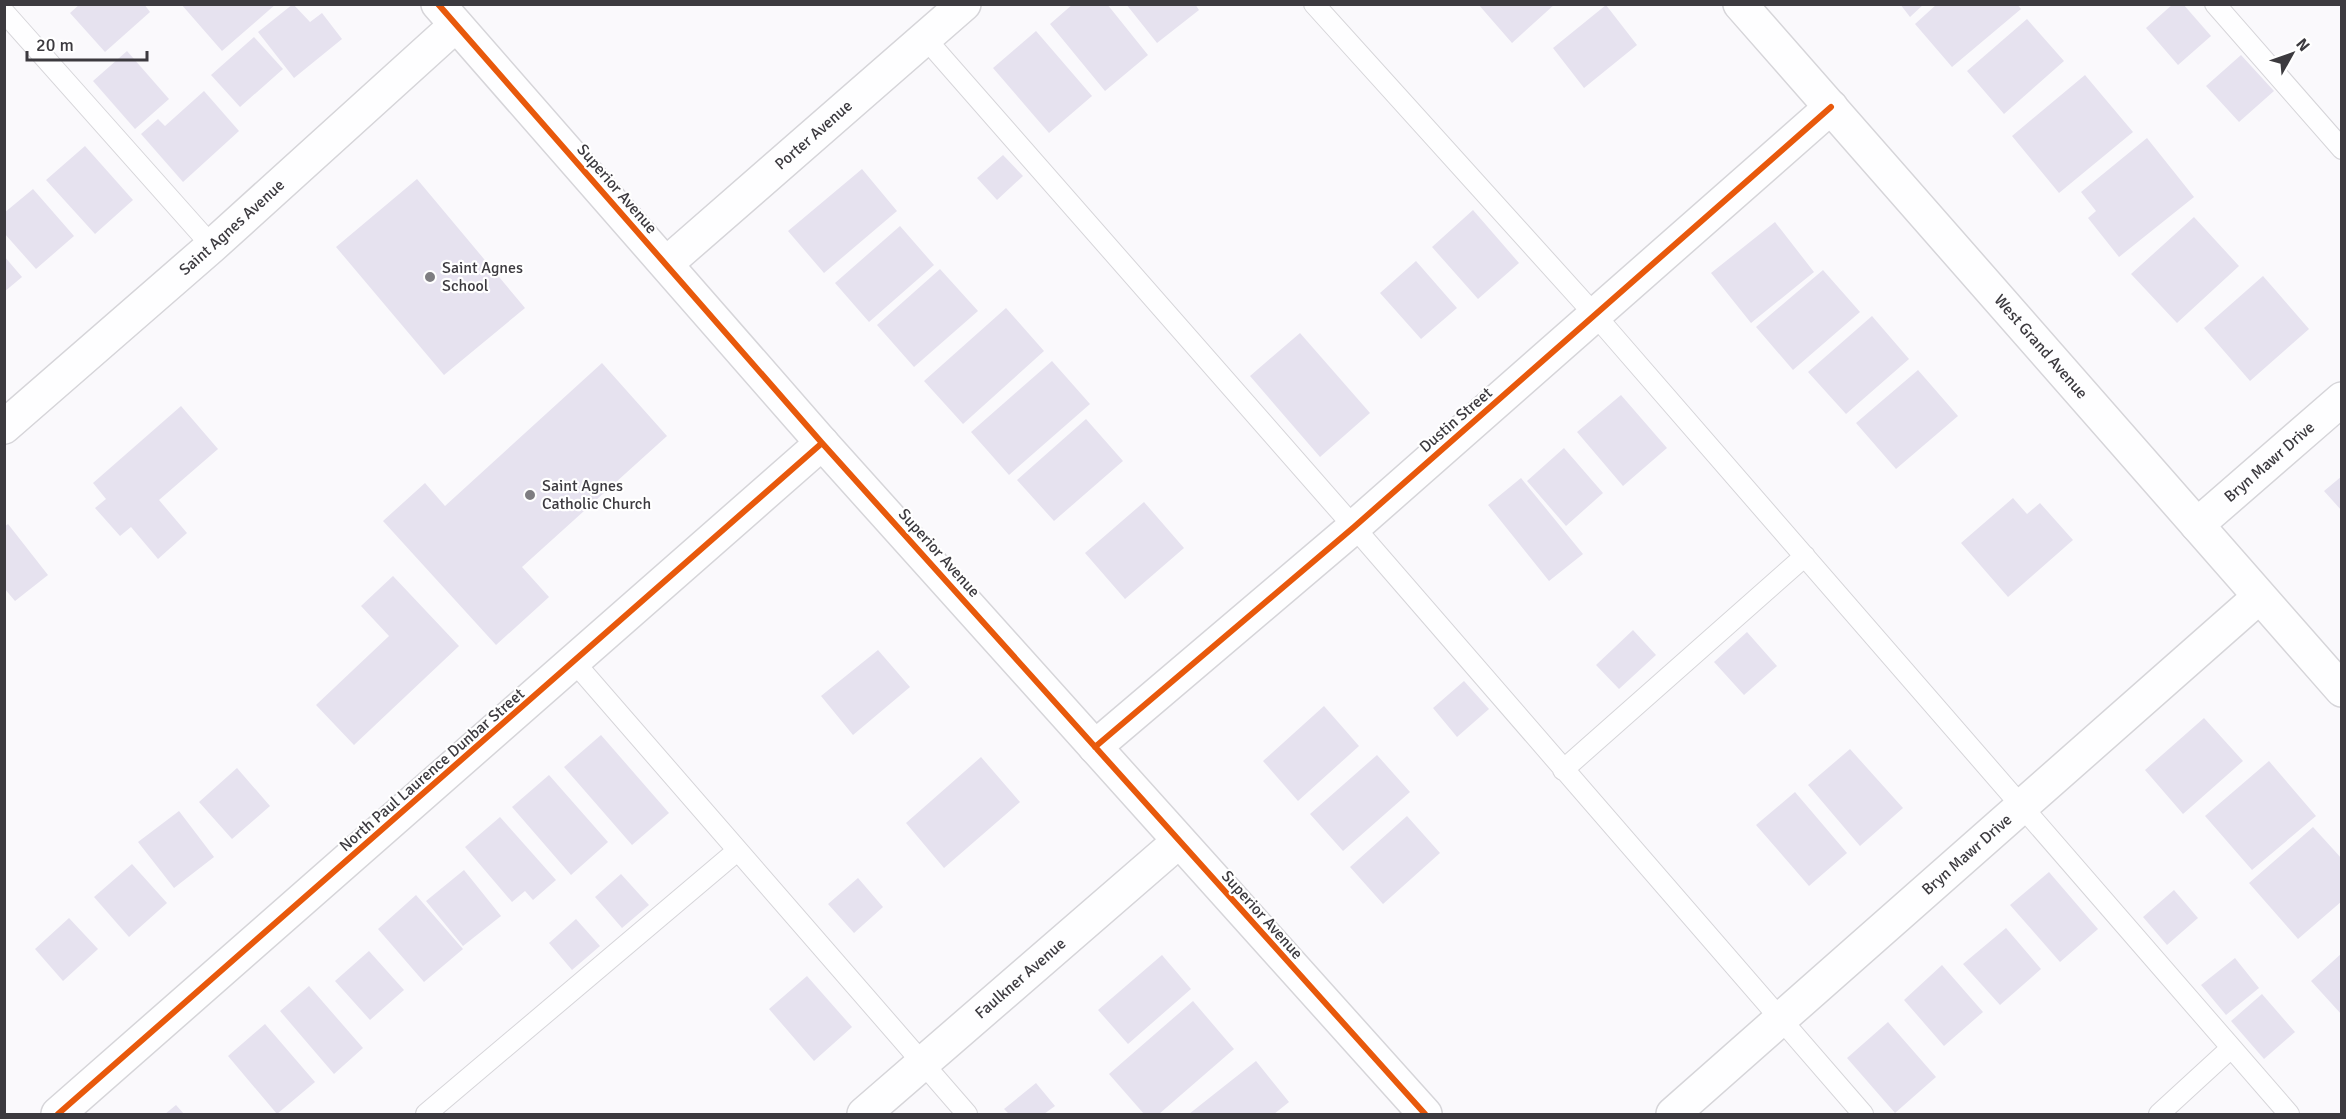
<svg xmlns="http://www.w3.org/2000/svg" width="2346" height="1119" viewBox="0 0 2346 1119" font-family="Signika,sans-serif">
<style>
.building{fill:#e6e2ef}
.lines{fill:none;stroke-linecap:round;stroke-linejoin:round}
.lane-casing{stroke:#d6d5d9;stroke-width:22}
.street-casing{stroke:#d6d5d9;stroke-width:36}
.secondary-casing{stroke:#d6d5d9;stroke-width:36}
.lane{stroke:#fefeff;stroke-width:20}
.street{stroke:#fefeff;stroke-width:33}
.secondary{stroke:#fefeff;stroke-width:33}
.cycleway-casing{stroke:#fff;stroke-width:10}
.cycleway{stroke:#e8590c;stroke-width:6}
.poi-dot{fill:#7e7d81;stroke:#fff;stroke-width:2}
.labels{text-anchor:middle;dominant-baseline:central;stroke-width:4.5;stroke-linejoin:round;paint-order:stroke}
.street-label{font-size:16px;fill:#3c3a3f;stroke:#fff}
.poi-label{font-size:16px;fill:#3c3a3f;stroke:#fff;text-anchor:start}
</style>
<rect width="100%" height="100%" fill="#faf9fc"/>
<!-- building -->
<path class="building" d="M 80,4 L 144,4 L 150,12 L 105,52 L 70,13 Z
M 181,4 L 276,4 L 222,51 Z
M 293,4 L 310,22 L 322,13 L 342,39 L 294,78 L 258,32 Z
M 1073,4 L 1107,4 L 1148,55 L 1105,91 L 1050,24 Z
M 1126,4 L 1195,4 L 1199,10 L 1157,43 Z
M 1478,4 L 1555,4 L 1512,43 Z
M 1900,4 L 1924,4 L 1910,17 Z
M 1937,4 L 2017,4 L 2021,9 L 1952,67 L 1915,24 Z
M 2173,4 L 2183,4 L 2211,36 L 2178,65 L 2146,28 Z
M 1606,5 L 1637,45 L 1584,88 L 1553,48 Z
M 2027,19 L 2064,61 L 2004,114 L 1967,71 Z
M 1036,31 L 1092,96 L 1049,133 L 993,68 Z
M 254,37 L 283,69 L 240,107 L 211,75 Z
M 127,51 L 169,99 L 135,129 L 93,81 Z
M 2241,55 L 2274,91 L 2239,122 L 2206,86 Z
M 2085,75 L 2133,132 L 2059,193 L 2012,136 Z
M 204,91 L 239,131 L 183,182 L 141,134 L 158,119 L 165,126 Z
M 2147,138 L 2194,197 L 2119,257 L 2088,218 L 2096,211 L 2081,192 Z
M 85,146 L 133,200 L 95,234 L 46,180 Z
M 1003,155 L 1023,176 L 997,200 L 977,178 Z
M 862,169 L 897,211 L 824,273 L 788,231 Z
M 417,179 L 525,308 L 444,375 L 336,247 Z
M 33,189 L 74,236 L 36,269 L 4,233 L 4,213 Z
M 1473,210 L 1519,263 L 1478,299 L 1432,247 Z
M 2194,217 L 2239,266 L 2177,323 L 2131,274 Z
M 1775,222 L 1814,272 L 1751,323 L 1711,273 Z
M 900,226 L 934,265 L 869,322 L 835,283 Z
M 4,256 L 22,277 L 4,292 Z
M 1416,261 L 1457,308 L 1421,339 L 1380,293 Z
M 940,269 L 978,311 L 914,367 L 877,325 Z
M 1823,270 L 1860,312 L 1793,370 L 1756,327 Z
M 2263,276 L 2309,329 L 2250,381 L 2204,328 Z
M 1006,308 L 1044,351 L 963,424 L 924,381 Z
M 1872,316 L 1909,359 L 1846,414 L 1808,372 Z
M 1300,333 L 1370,413 L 1320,457 L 1250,376 Z
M 1052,361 L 1090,404 L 1009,475 L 971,432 Z
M 602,363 L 667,436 L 522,567 L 549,597 L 496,645 L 383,521 L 425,483 L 445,506 Z
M 1918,370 L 1958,416 L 1896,469 L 1856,423 Z
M 1621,395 L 1667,448 L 1623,486 L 1577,432 Z
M 181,406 L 218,449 L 159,500 L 187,533 L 158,559 L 131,527 L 120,536 L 95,508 L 106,499 L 93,483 Z
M 1086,419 L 1123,461 L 1054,521 L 1017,480 Z
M 1564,448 L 1603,493 L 1566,526 L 1527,481 Z
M 2342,476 L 2342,511 L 2324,491 Z
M 1521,478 L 1583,554 L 1549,581 L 1488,505 Z
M 2013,498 L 2027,514 L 2040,503 L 2073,540 L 2008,597 L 1961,543 Z
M 1144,502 L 1184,548 L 1125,599 L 1085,553 Z
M 8,524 L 48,575 L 15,601 L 4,588 L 4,527 Z
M 393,576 L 459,646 L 354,745 L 316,705 L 389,636 L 361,606 Z
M 1633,630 L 1656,655 L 1619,689 L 1596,665 Z
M 1747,632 L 1777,666 L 1744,695 L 1714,662 Z
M 878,650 L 910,687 L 853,735 L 821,696 Z
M 1464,681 L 1489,709 L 1457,737 L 1433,708 Z
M 1324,706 L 1359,746 L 1298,801 L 1263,761 Z
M 2204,718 L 2243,761 L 2183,814 L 2145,770 Z
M 601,735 L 669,813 L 632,845 L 564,767 Z
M 1850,749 L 1903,808 L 1860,846 L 1808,785 Z
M 1377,755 L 1410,792 L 1343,851 L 1310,814 Z
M 981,757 L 1020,802 L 944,868 L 906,823 Z
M 2269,761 L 2316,816 L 2252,870 L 2205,816 Z
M 237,768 L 270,806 L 232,839 L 199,802 Z
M 549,775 L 608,842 L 571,875 L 512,807 Z
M 1795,792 L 1847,853 L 1809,886 L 1756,825 Z
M 179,811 L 214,857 L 174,888 L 138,842 Z
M 1407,816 L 1440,853 L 1383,904 L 1350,867 Z
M 500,817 L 556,880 L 533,900 L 525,891 L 512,902 L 465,847 Z
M 2313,827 L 2342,859 L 2342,901 L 2298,939 L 2249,883 Z
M 132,864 L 167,903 L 129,937 L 94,897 Z
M 464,870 L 501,916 L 463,946 L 426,901 Z
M 2049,872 L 2098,929 L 2060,962 L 2010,905 Z
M 621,874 L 649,905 L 622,928 L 595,897 Z
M 858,878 L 883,907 L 854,933 L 828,904 Z
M 2174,890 L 2198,918 L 2167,945 L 2143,917 Z
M 416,895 L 463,949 L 424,982 L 378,929 Z
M 69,918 L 98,949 L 63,981 L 35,949 Z
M 576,919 L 600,946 L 572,970 L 549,943 Z
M 2006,928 L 2041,969 L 2000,1005 L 1963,964 Z
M 369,951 L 404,990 L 370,1020 L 335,981 Z
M 2342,953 L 2342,1015 L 2311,981 Z
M 1162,955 L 1191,989 L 1128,1044 L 1098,1010 Z
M 2235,958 L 2259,988 L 2226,1015 L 2201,985 Z
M 1942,965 L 1983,1012 L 1944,1046 L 1904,1000 Z
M 807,976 L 852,1027 L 814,1061 L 769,1009 Z
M 309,986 L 363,1048 L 334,1074 L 280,1011 Z
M 2262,994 L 2295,1032 L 2264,1059 L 2231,1021 Z
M 1193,1001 L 1234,1049 L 1159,1114 L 1144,1114 L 1109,1074 Z
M 1888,1022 L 1936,1077 L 1895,1113 L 1847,1058 Z
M 265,1024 L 315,1082 L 277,1114 L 228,1056 Z
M 1256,1061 L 1289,1102 L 1274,1114 L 1189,1114 Z
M 1036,1083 L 1055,1106 L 1044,1114 L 1009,1114 L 1004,1109 Z
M 176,1105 L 184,1114 L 165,1114 Z"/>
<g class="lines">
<defs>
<path id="lane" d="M 1314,4 L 1595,315 L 2289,1114
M 2215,4 L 2342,149
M 4,12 L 212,246
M 925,38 L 1354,527 L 1863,1114
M 575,663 L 967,1114
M 1563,770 L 1805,556
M 426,1114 L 737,851
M 2159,1114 L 2231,1048"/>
<g id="street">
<path d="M 438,4 L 822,443 L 1425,1114"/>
<path id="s1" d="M 666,264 L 964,4"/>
<path id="s2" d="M 4,427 L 212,246 L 456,25"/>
<path id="s3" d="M 2197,525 L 2342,399"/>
<path d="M 1095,747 L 1354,527 L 1831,107"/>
<path d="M 58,1114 L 822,443"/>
<path id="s4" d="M 864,1114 L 1178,842"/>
<path id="s5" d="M 1673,1114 L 2259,597"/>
</g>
<g id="secondary">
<path id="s6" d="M 1740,4 L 2342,690"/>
</g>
</defs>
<!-- lane casing -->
<use href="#lane" class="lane-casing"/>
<!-- street casing -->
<use href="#street" class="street-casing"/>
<!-- secondary casing -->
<use href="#secondary" class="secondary-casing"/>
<!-- lane -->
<use href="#lane" class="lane"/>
<!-- street -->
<use href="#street" class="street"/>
<!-- secondary -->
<use href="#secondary" class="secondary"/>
<defs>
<path id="cycleway" d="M 438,4 L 822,443 L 1425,1114
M 1095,747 L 1354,527 L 1831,107
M 58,1114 L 822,443"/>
</defs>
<!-- cycleway casing -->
<use href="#cycleway" class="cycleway-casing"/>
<!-- cycleway -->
<use href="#cycleway" class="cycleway"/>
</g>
<!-- markers -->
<g class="poi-dot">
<circle cx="430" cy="277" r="6"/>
<circle cx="530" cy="495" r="6"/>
</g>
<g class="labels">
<!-- street labels -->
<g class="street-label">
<text stroke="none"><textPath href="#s1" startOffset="196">Porter Avenue</textPath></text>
<text transform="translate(617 189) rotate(49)">Superior Avenue</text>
<text stroke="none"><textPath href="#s2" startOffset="303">Saint Agnes Avenue</textPath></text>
<text stroke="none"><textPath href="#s6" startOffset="456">West Grand Avenue</textPath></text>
<text transform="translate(1456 420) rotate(-41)">Dustin Street</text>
<text stroke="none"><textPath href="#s3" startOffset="96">Bryn Mawr Drive</textPath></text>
<text transform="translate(939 553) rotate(48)">Superior Avenue</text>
<text transform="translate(432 770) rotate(-41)">North Paul Laurence Dunbar Street</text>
<text stroke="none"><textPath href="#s5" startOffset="392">Bryn Mawr Drive</textPath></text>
<text transform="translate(1262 915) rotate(48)">Superior Avenue</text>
<text stroke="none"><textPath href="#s4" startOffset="207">Faulkner Avenue</textPath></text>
</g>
<!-- poi labels -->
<g class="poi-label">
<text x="442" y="268">Saint Agnes<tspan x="442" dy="18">School</tspan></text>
<text x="542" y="486">Saint Agnes<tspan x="542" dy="18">Catholic Church</tspan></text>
</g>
</g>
<!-- border -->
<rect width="2346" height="1119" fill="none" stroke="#3c3a3f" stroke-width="12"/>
<!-- north arrow -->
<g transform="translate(2292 54) rotate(50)" stroke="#ffffff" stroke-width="4.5" paint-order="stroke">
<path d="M0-4.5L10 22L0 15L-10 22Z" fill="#3c3a3f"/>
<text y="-9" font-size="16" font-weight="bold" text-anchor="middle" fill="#3c3a3f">N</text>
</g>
<!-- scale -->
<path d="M27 51v9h120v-9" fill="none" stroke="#3c3a3f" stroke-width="3"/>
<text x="36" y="51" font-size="18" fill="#3c3a3f" stroke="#ffffff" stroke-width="4.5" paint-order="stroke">20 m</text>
</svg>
